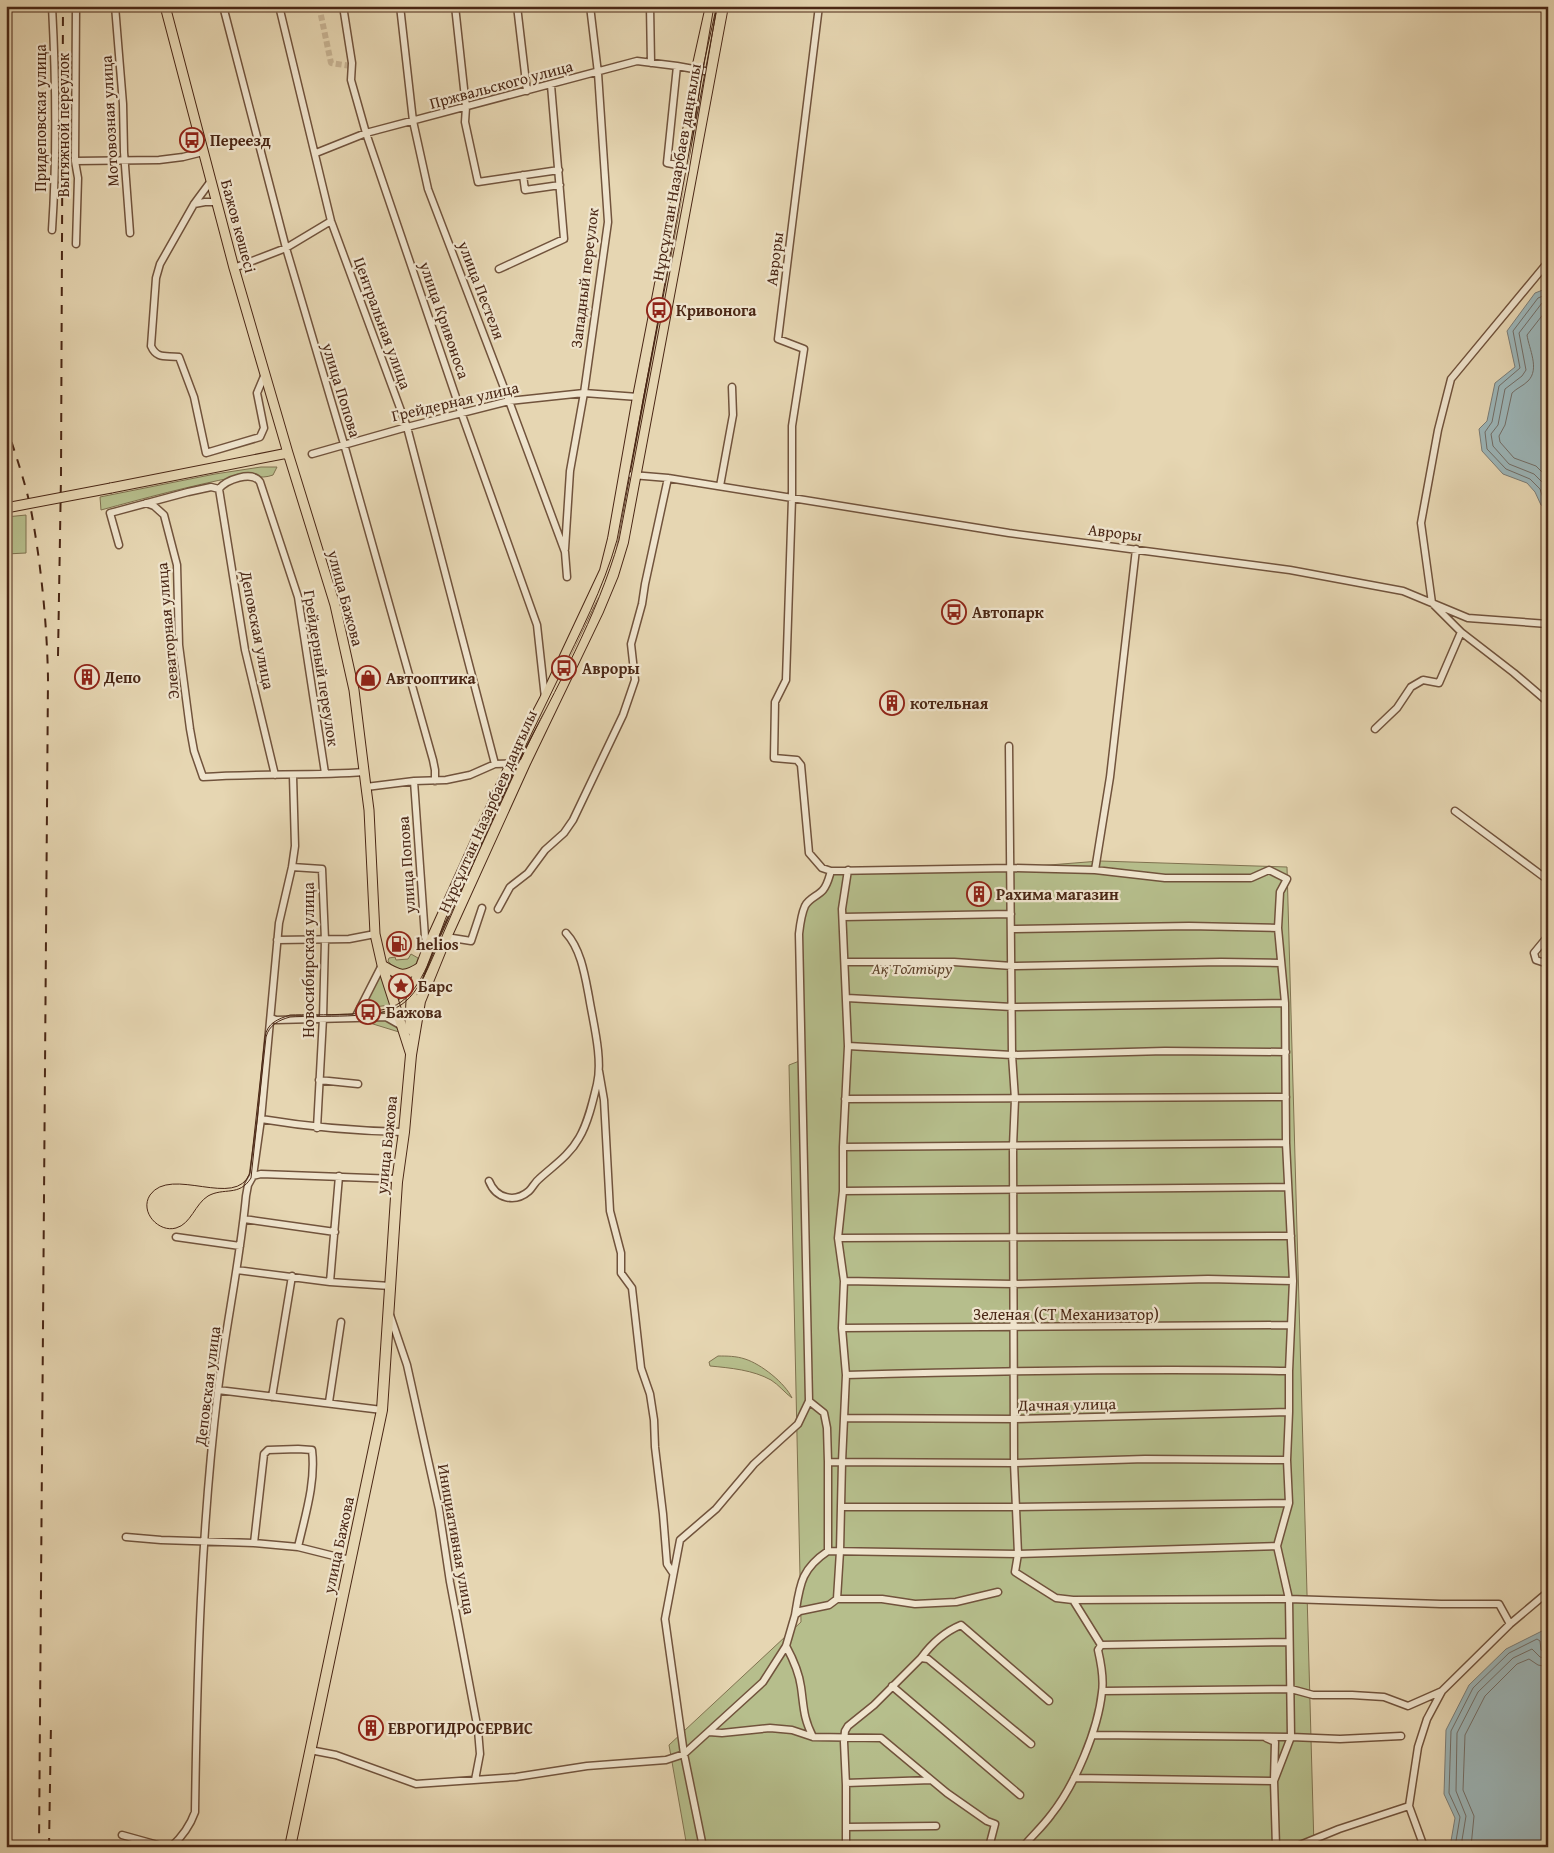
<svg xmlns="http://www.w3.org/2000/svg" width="1554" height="1853" viewBox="0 0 1554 1853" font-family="'Gentium Book Plus',serif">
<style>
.green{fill:#b6be8c;stroke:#807250}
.water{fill:#9cb6b9;stroke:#7b7d77}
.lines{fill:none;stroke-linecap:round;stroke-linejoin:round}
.shore{stroke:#736e67;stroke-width:1}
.minor-tunnel{stroke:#c7b393;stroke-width:6;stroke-dasharray:6 3;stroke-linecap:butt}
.minor-casing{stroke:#71533c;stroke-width:9}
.major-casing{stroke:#4a2715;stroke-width:11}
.highway-casing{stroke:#4a2715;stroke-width:12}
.minor{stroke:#efe4cd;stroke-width:6}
.major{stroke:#e6d6b2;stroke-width:9}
.highway{stroke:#e6d6b2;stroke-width:10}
.tram{stroke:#4a2715;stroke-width:1}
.rail{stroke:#4a2715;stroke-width:2;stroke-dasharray:9 9;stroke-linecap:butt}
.major-bridge-casing{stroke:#4a2715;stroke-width:11;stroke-linecap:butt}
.major-bridge{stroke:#e6d6b2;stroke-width:9}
.labels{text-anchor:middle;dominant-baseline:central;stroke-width:4.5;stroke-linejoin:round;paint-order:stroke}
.street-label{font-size:16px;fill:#4a2715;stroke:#efe4cd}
.poi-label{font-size:16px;font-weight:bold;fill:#4a2715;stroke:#efe4cd;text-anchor:start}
.park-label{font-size:16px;font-style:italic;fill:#60452d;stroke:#efe4cd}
</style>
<rect width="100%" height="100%" fill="#e6d6b2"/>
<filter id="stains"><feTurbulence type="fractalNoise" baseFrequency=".004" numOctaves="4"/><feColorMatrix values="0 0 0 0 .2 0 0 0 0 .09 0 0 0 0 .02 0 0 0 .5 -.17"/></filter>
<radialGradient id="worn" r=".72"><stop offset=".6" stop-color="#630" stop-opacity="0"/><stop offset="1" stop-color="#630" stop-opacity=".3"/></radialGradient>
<!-- green -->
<path class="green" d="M 261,467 L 277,467 L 273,475 C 260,480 248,474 235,477 C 190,486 145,498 101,510 L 100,497 L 215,474 Z
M 26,515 L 26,553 L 6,554 L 6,517 Z
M 1100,861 L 1287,867 L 1314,1847 L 687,1847 L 669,1745 L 801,1622 L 789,1065 L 802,1060 L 799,934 L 806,904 L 822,891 L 831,871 L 1011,868 Z
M 411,954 L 418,958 L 416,964 L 411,970 L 396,970 L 388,961 L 389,958 L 395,957 L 396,960 L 408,959 Z
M 379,970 L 391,1003 L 389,1005 L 361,1009 Z
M 390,975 L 409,978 L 408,992 L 399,1000 L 388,976 Z
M 393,1010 L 399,1032 L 373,1024 L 361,1018 L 364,1016 Z
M 718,1356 C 727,1356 736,1356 745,1359 C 761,1364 785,1383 792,1398 C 785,1393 779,1385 771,1380 C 753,1370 731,1368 710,1366 L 709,1362 Z"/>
<!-- water -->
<path class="water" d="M 1548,288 L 1548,509 L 1541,505 L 1535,492 L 1527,483 L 1503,474 L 1482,451 L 1479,429 L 1487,421 L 1495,383 L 1515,367 L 1507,331 L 1535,293 Z
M 1544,1630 L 1546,1659 L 1548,1661 L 1548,1847 L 1452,1847 L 1451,1841 L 1455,1818 L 1444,1794 L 1446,1730 L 1469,1685 L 1506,1649 Z"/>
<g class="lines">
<!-- shore -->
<path class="shore" d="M 1548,294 L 1538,298 L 1513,331 L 1520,368 L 1499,386 L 1492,422 L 1485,432 L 1487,449 L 1506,469 L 1530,479 L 1540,489 L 1544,501 L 1548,503
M 1548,300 L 1542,303 L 1519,333 L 1526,370 L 1522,376 L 1505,389 L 1498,425 L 1491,434 L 1493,446 L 1509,464 L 1534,474 L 1545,485 L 1548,492
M 1548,308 L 1527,335 C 1529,349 1540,369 1528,381 C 1523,386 1517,388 1512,393 L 1505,425 L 1499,436 L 1500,442 L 1514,458 L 1536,466 L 1548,478
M 1457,1847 L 1456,1841 L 1460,1817 L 1449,1793 L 1451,1731 L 1473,1688 L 1509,1653 L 1537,1639 L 1540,1641 L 1541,1650 L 1548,1653
M 1463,1847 L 1462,1840 L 1466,1816 L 1456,1791 L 1457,1733 L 1478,1692 L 1513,1658 L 1532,1649 L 1540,1657 L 1548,1659
M 1471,1847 L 1474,1816 L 1463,1790 L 1465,1735 L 1485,1696 L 1517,1664 L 1529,1659 L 1538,1665 L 1548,1667"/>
<!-- minor-tunnel -->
<path class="minor-tunnel" d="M 319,6 L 331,63 L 351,66"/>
<defs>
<path id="minor" d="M 76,6 L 75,161 L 78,178 L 76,244
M 115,6 L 123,104 L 124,152 L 130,233
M 223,6 L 286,248 L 344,444 L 433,760 L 435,770 L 435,781
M 279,6 L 331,221 L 407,427 L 495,764
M 343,6 L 352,63 L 351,80 L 366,133 L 461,412 L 537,625 L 545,698
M 400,6 L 413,121 L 428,189 L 509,401 L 565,552 L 567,577
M 455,6 L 466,107 L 465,122 L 478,182 L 559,170
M 517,6 L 527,91
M 650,6 L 651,63
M 819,6 L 778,339 L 804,349 L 792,426 L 792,498 L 786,680 L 775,702 L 774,758 L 797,760 L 801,765 L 809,853 L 822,868 L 831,871 L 1011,868 L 1095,870 L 1110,777 L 1136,549
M 677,66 L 667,163 L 683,166
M 316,153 L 366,133 L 637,61 L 677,66 L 710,72
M 75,161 L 159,160 L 183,157 L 203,152
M 523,175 L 525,190 L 560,185
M 211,181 L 194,204 L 160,264 L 156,278 L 151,346 C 157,360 167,355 179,357 L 194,397 L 206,453 L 260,437 L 264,428 L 257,393 L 265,374
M 194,204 L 205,202 L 216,202
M 52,230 C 57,155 56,81 52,6
M 1548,262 L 1451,379 L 1438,430 L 1421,523 L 1432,603 L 1461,632 L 1514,673 L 1548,702
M 234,268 L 286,248 L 331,221
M 499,269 L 564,239 L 551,85
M 312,454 L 407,427 L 509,401 L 584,393 L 638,397
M 632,475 L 668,478 L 1009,533 L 1290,570 L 1403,591 L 1468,618 L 1548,624
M 720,486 L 733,415 L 732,387
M 219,489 C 226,480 252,470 260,482 L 298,597 L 325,773
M 219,489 L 245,650 L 275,775
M 146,503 L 154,506 L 164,515 L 177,565 L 179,645 L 190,729 L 194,751 L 203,777 C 257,773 311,776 364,772
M 119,545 L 110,513 L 188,492 L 211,487 L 219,489
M 565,549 L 570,471 L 584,393 L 608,222 L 598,73 L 590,6
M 1375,729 L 1397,708 L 1411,687 L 1423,680 L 1439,683 L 1461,632
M 1009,746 L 1012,1055 L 1015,1099 L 1013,1146 L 1014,1463 L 1018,1554 L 1015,1572 L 1056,1598 L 1073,1600 L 1101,1645 L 1098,1650 C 1101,1663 1104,1679 1102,1692 C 1098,1730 1075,1785 1051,1815 C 1043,1826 1032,1836 1023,1847
M 414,781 L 425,937 L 426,941 L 430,943
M 366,787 L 414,781 L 446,780 L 470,775 L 495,764 L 525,763
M 1455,811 L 1548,880
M 292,867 L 322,869 L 325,940 L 323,1018 L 317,1128
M 1095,870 L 1165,878 L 1251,878 L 1269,870 L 1287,879 L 1280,892 L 1278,928 L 1285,1003 L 1286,1143 L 1293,1281 L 1289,1371 L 1289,1412 L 1287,1460 L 1289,1503 L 1277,1546 L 1289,1599 L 1291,1737 L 1274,1781 L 1276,1847
M 498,909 L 510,887 L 528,873 L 545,850 L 564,833 L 573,820 L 623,715 L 635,680 L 631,644 L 642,604 L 645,584 L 668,478
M 843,917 L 1011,914
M 1011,929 L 1189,926 L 1278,928
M 1548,936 L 1534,953 L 1536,960 L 1548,964
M 446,937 L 471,941 L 482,908
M 277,940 L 349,939 L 375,934
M 845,962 L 954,962 L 1012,966 L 1221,962 L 1281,963
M 847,998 L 1012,1007 L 1285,1003
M 271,1018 L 276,1020 L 355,1018 L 382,965
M 355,1018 L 386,1017 L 400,1025
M 848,1046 L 1012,1055 L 1165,1051 L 1286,1052
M 599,1071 L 604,1100 L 610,1211 L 621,1253 L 621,1273 L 632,1288 L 641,1368 L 650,1394 L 654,1420 L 655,1447 L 663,1514 L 667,1564 L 673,1573
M 319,1080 L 358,1084
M 845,1099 L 1286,1097
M 261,1119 C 309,1127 356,1131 404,1132
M 843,1147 L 1286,1143
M 253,1176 L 261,1174 L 397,1179
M 489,1181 C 496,1199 515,1203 529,1191 C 533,1187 535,1182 539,1179 C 553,1166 569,1156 579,1138 C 588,1123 593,1101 597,1084 C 603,1059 593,1022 589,997 C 585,976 581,949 566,933
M 843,1191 L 1288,1187
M 244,1219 L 335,1232
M 176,1237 L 240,1246
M 838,1238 L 1291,1236
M 237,1270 L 330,1282 L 390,1286
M 844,1281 L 1013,1284 L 1208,1279 L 1293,1281
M 330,1282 L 339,1176
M 390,1315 L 407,1365 L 439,1509 L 450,1582 L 478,1730 L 480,1754 L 475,1780
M 842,1328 L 1290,1325
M 846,1375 C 994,1371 1141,1368 1289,1371
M 218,1390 L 382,1410
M 272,1397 L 292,1276
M 809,1401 L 824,1413 L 827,1428 L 828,1462
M 329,1402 L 341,1322
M 844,1418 L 1015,1419 L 1289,1412
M 842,1507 L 1015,1507 L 1289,1503
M 126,1537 L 161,1540 L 254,1543 L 298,1547 L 350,1560
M 254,1543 L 264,1454 L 268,1450 L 298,1449 L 312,1450 C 316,1482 305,1516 298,1547
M 828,1551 L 828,1462 L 1014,1463 L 1145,1459 L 1287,1460
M 837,1599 L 882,1599 L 915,1604 L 956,1602 L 998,1592
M 1073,1600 L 1289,1599 L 1441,1604 L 1499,1604 L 1510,1624
M 795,1615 C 800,1584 801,1569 828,1551 L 1018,1554 L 1277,1546
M 1101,1645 L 1289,1642
M 786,1646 C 793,1659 799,1672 801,1687 C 804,1708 803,1717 813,1737
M 921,1658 C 932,1643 944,1632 961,1625 L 1049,1701
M 892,1686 L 1020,1795
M 1103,1691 L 1291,1689 L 1313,1695 L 1352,1695 L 1384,1697 L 1408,1706 L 1442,1691
M 709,1732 L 722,1733 L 770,1728 L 792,1730 L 813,1737 L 881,1738 L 947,1793 L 987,1821 L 995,1824 L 989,1847
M 1093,1735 L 1291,1737 L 1340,1739 L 1401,1736
M 310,1750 L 336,1755 L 416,1784 L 516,1777 L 587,1766 L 666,1760 L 684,1754 L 763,1682 L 786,1646 L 795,1615 L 800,1611 L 829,1605 L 837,1599 L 840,1551 L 842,1462 L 846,1375 L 842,1328 L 844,1281 L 838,1238 L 843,1191 L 843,1147 L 848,1046 L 842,909 L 848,870
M 1074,1778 L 1274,1781 L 1275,1742 L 1266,1738
M 846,1783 L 931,1780
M 1409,1806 L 1424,1847
M 846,1827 L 936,1826
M 122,1835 L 165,1847
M 171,1847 C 182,1837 190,1826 195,1812 C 197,1671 201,1530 218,1390 C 226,1325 240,1261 246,1196 L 248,1185 L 253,1176 L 261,1119 L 279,923 L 292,867 L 295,846 L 293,776
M 703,1847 L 684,1754 L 665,1619 L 680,1540 L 716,1509 L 754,1464 L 798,1424 L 809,1401 L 799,934 C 800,925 801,915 805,906 C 809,898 818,896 823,890 C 828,884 829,877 831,871
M 846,1847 L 846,1785 L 844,1742 L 845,1731 L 848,1726 L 874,1705 L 921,1658 L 928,1659 L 1031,1744
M 1295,1847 L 1339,1829 L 1409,1806 L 1418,1747 L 1427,1719 L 1442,1691 L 1510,1624 L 1548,1592"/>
<path id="major" d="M 165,6 L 234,268 L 288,453 L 335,605 L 354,690 L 366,787 L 369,810 L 375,934 L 382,965 L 411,1055
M 111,488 L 288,453
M 382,965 C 400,976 404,978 422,966"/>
<path id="highway" d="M 410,1029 L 412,991 L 430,943 L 512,762 L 545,699 L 605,571 L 613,539 L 638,397 L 683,166 L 697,69 L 711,6
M 290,1847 L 382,1410 L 397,1182 L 404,1132 L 411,1055 L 420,1001 L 446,937 L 525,763 L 598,611 L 613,575 L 623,542 L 723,6"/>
</defs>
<!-- minor casing -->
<use href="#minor" class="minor-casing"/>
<!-- major casing -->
<use href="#major" class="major-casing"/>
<!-- highway casing -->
<use href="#highway" class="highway-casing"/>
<!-- minor -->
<use href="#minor" class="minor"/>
<!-- major -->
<use href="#major" class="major"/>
<!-- highway -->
<use href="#highway" class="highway"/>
<!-- tram -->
<path class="tram" d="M 714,6 L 686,170 L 617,540 C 603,589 580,633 558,679 C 533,731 507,783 483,836 C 472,860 461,884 450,908 C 437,937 427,983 401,1002 C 380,1018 317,1014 290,1015 C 278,1019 267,1023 265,1037 L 250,1173 C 236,1210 171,1165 150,1195 C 139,1212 159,1233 176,1228 C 191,1224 195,1204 208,1196 C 224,1187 239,1197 251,1178 L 266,1037 C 269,1025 279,1020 290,1017 C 319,1015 378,1020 401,1005 C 414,996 422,981 428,968 C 459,899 487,828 520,760 C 556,688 597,617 619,540 L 689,171 L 717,6"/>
<!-- rail -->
<path class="rail" d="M 6,425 C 15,453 25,481 31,510 C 41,563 47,624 48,678 L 39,1847
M 58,656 L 61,476 L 63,6
M 49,1847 L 51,1723"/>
<defs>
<path id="major-bridge" d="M 6,508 L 111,488"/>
</defs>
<!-- major-bridge casing -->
<use href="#major-bridge" class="major-bridge-casing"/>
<!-- major-bridge -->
<use href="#major-bridge" class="major-bridge"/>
</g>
<!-- icons -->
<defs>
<symbol id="bus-ring" viewBox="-11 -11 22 22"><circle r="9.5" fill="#efe4cd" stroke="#8f2418" stroke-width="1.5"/><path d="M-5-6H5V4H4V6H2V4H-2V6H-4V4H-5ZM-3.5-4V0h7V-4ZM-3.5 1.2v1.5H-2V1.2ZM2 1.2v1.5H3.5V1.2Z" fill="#8f2418"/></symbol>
<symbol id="building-ring" viewBox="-11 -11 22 22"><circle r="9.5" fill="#efe4cd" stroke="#8f2418" stroke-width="1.5"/><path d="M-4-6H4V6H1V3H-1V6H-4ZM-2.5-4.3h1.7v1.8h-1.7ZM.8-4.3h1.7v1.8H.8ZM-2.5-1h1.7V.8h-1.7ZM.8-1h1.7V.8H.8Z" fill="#8f2418"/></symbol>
<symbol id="shop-ring" viewBox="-11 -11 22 22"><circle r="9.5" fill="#efe4cd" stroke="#8f2418" stroke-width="1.5"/><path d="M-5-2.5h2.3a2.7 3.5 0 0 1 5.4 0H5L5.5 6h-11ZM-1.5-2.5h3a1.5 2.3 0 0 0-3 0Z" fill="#8f2418"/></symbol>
<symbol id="fuel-ring" viewBox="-11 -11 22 22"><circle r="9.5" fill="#efe4cd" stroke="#8f2418" stroke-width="1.5"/><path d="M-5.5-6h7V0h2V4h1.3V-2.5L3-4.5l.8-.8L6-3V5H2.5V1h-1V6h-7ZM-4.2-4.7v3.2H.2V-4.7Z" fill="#8f2418"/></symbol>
<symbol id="sight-ring" viewBox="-11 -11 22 22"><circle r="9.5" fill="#efe4cd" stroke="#8f2418" stroke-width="1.5"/><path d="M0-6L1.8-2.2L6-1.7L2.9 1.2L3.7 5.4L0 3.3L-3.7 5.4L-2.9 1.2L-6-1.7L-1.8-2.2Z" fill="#8f2418"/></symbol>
</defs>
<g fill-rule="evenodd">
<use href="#bus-ring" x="178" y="126" width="28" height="28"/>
<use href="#bus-ring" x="645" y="296" width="28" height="28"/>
<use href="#bus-ring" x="940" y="598" width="28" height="28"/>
<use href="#bus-ring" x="550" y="654" width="28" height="28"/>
<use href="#building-ring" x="73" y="663" width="28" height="28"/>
<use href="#shop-ring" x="354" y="664" width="28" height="28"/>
<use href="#building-ring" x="878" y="689" width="28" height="28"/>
<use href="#building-ring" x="965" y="880" width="28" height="28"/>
<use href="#fuel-ring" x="385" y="930" width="28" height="28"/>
<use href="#sight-ring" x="387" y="972" width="28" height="28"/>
<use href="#bus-ring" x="354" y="998" width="28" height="28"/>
<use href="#building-ring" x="357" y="1714" width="28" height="28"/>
</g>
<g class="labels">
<!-- street labels -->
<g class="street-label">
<text transform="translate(501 84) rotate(-15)">Пржвальского улица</text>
<text transform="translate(40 118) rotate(-90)">Придеповская улица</text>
<text transform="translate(109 121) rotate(-93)">Мотовозная улица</text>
<text transform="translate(63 125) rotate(-90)">Вытяжной переулок</text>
<text transform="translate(676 172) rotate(-80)">Нұрсұлтан Назарбаев даңғылы</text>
<text transform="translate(239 226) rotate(75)">Бажов көшесі</text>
<text transform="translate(774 259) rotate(-83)">Авроры</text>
<text transform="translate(584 278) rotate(-83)">Западный переулок</text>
<text transform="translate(482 290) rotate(69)">улица Пестеля</text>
<text transform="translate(445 320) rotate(71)">улица Кривоноса</text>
<text transform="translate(383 323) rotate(70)">Центральная улица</text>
<text transform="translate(342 390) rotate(73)">улица Попова</text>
<text transform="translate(455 401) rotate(-13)">Грейдерная улица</text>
<text transform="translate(1115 532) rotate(7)">Авроры</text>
<text transform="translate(346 598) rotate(75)">улица Бажова</text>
<text transform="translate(258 630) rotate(79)">Деповская улица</text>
<text transform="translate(167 631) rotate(-95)">Элеваторная улица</text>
<text transform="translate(322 668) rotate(81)">Грейдерный переулок</text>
<text transform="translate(487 811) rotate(-66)">Нұрсұлтан Назарбаев даңғылы</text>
<text transform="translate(406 865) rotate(-94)">улица Попова</text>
<text transform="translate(308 960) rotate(-90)">Новосибирская улица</text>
<text transform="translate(386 1145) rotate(-84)">улица Бажова</text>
<text x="1066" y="1314">Зеленая (СТ Механизатор)</text>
<text transform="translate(207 1386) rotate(-83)">Деповская улица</text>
<text transform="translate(1067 1404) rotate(-1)">Дачная улица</text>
<text transform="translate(457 1539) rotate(80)">Инициативная улица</text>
<text transform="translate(338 1545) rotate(-78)">улица Бажова</text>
</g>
<!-- poi labels -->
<g class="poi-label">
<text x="210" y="140">Переезд</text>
<text x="676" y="310">Кривонога</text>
<text x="972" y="612">Автопарк</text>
<text x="582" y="668">Авроры</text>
<text x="104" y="677">Депо</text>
<text x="386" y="678">Автооптика</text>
<text x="910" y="703">котельная</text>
<text x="996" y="894">Рахима магазин</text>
<text x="416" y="944">helios</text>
<text x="418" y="986">Барс</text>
<text x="386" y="1012">Бажова</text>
<text x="388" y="1728">ЕВРОГИДРОСЕРВИС</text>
</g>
<!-- park labels -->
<g class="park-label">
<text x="912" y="968">Ақ Толтыру</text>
</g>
</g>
<!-- margin -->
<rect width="1554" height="1853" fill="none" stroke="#e6d6b2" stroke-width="25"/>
<rect x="8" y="8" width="1539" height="1838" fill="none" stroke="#4a2715" stroke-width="2.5"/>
<rect x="12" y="12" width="1529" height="1828" fill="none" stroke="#4a2715"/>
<rect width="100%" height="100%" filter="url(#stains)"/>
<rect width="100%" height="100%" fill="url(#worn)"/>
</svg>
